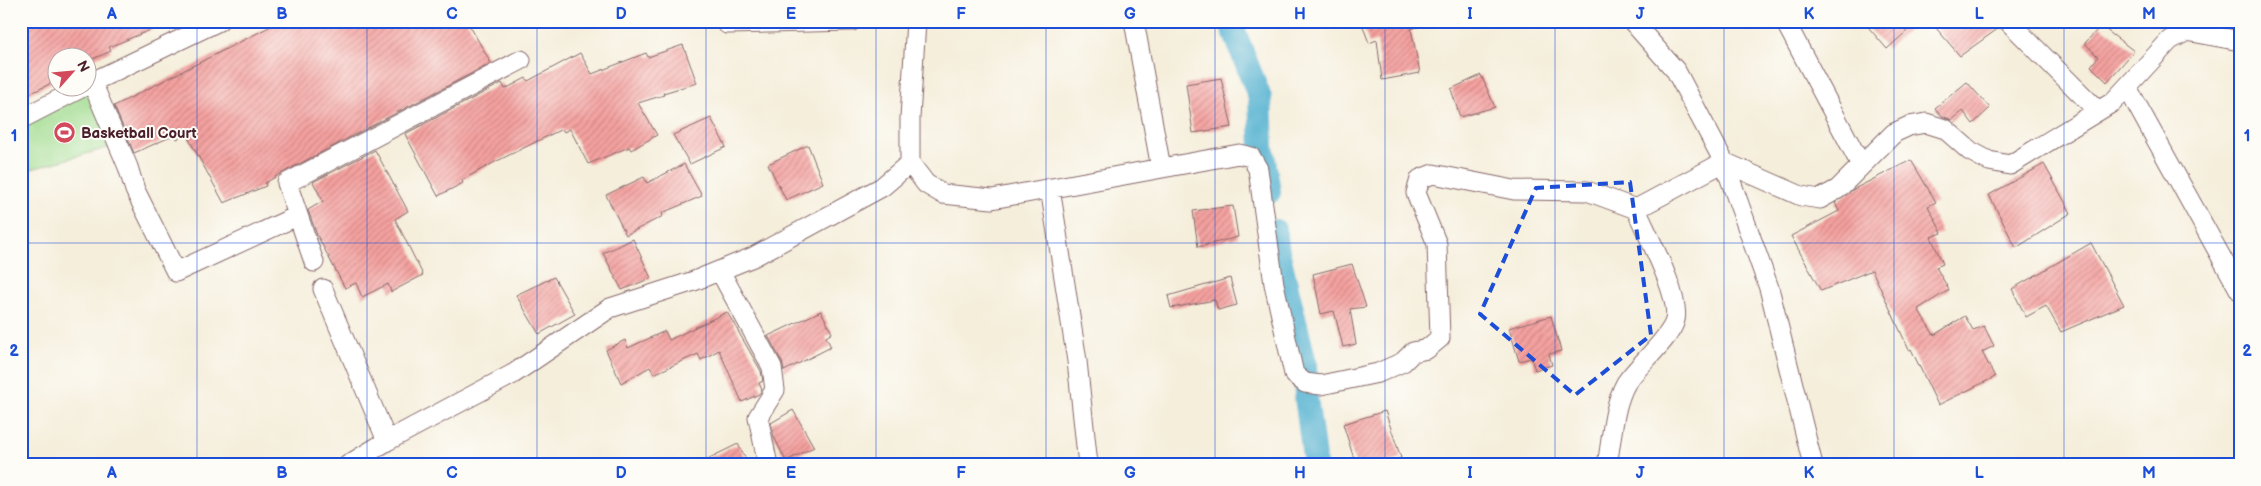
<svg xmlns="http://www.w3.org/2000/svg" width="2261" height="486" viewBox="0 0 2261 486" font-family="'Balsamiq Sans',sans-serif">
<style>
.pitch{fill:#a1dc90;stroke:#767e5e}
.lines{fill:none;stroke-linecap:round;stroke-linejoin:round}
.canal{stroke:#51b0d0;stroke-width:24}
.building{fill:url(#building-hatch)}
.minor-casing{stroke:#866769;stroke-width:21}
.minor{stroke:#fff;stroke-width:19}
.marked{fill:none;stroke:#1d4ed8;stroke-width:4;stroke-dasharray:10 6;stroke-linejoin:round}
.grid{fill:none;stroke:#1d4ed8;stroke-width:1;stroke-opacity:0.55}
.labels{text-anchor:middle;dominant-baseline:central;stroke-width:4;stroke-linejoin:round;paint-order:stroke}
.poi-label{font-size:15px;font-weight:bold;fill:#4a1f2b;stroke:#fdfcf7;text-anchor:start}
.neatline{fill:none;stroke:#1d4ed8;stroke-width:2}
.grid-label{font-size:16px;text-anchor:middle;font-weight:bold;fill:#1d4ed8}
</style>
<defs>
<pattern id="building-hatch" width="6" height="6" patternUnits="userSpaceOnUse" patternTransform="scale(1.25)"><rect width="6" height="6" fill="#f5a2a0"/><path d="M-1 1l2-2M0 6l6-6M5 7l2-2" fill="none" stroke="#c88383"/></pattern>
</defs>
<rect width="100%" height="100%" fill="#fdfcf7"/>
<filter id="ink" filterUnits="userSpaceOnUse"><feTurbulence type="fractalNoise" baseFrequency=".02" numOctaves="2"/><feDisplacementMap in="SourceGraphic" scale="10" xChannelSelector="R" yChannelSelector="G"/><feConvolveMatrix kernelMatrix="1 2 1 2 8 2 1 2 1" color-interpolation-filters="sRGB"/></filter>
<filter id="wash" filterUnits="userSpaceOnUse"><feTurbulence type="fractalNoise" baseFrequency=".0096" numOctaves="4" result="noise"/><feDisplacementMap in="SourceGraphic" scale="20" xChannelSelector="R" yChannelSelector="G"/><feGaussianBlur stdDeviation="1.12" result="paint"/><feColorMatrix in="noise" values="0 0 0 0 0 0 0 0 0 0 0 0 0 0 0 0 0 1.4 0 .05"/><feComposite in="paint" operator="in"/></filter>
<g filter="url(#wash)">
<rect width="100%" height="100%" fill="#f5eedb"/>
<!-- pitch -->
<path class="pitch" d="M 88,88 L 114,146 L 21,172 L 21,120 Z"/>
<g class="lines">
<!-- canal -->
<path class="canal" d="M 1230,21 L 1260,98 L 1262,147 L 1269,192
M 1275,231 L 1278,251 L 1305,363 L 1306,397 L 1315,465"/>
</g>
<g id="blocks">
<!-- building -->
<path class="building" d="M 38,21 L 169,21 L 170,22 L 109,47 L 111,51 L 88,61 L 88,58 L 58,58 L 58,80 L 21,98 L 21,31 Z
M 281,21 L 467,21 L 491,63 L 282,173 L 265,183 L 266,186 L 224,203 L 186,134 L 177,139 L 175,135 L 134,153 L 114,106 Z
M 1375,21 L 1423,21 L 1424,25 L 1411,29 L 1420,73 L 1382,80 L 1377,40 L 1369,43 L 1362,24 Z
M 1863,21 L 1918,21 L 1887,49 Z
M 1930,21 L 1997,21 L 1999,28 L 1960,56 Z
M 2101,26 L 2134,51 L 2107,82 L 2091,66 L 2098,57 L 2085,43 Z
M 683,45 L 697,83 L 663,93 L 664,95 L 638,103 L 657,135 L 631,150 L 629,147 L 588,164 L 570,129 L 564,132 L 562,129 L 495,162 L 462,180 L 463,183 L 438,196 L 405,134 L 502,83 L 505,89 L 526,78 L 528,81 L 580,53 L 592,74 L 646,53 L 648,57 Z
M 1481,75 L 1495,107 L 1460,117 L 1451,89 Z
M 1221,78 L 1232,127 L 1193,133 L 1186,84 Z
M 1967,82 L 1990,108 L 1973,124 L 1963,111 L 1952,120 L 1942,116 L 1935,108 Z
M 711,118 L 726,147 L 690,164 L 673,135 Z
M 808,145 L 823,183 L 786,200 L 768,164 Z
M 375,150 L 408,211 L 395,219 L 423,275 L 391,292 L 388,284 L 362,297 L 356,283 L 345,288 L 317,235 L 308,210 L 323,201 L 313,182 Z
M 1911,160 L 1936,202 L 1928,206 L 1942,233 L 1931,237 L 1943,264 L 1936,267 L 1949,290 L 1918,309 L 1934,335 L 1965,316 L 1973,330 L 1984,326 L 1994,346 L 1982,352 L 1995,377 L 1938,405 L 1911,349 L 1909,350 L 1872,270 L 1821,291 L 1791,236 L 1839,211 L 1835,203 L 1852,190 Z
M 684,164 L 702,196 L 662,213 L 663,216 L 626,235 L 606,195 L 644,177 L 647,183 Z
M 2044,164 L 2071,213 L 2016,248 L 1989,195 Z
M 1233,206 L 1238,237 L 1198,247 L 1193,211 Z
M 633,239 L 651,278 L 622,290 L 603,253 Z
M 2091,243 L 2124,305 L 2061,332 L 2046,306 L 2026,317 L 2012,289 Z
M 1352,264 L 1366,307 L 1350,309 L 1356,344 L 1343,347 L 1334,311 L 1321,314 L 1313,274 Z
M 554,277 L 575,314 L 539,334 L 516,295 Z
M 1230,278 L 1237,305 L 1218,310 L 1215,300 L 1171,308 L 1168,296 Z
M 821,311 L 832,333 L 826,337 L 831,347 L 784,371 L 782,362 L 768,336 Z
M 727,312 L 761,371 L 763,381 L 759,383 L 762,390 L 759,394 L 742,402 L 719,350 L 701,360 L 698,354 L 654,374 L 650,367 L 621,383 L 606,350 L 625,340 L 628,348 L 665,331 L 669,340 Z
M 1551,316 L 1561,351 L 1549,354 L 1552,365 L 1535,370 L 1531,358 L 1519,361 L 1509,328 Z
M 793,410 L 814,447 L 786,461 L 774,437 L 771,423 Z
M 1385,411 L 1401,458 L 1382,465 L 1356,465 L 1343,424 Z
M 738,444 L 749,465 L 695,465 Z"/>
</g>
</g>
<g filter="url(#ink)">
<use href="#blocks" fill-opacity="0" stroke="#866769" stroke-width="1"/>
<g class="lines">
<defs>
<path id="minor" d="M 916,21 L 910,118 L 910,163 L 926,184 L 943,194 L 992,199 L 1239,154 L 1251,157 L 1258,169 L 1274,284 L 1294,374 L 1305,383 L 1321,385 L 1378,373 L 1403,362 L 1413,352 L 1427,349 L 1440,338 L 1437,244 L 1416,193 L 1420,179 L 1433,174 L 1514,190 L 1587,191 L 1636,209 C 1646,233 1681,296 1675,320 C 1671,338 1637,366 1626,383 C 1613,406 1612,439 1607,465
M 1134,21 L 1161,168
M 1632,21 L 1676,71 L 1724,162 L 1801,196 L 1820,199 L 1838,189 L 1894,133 L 1909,126 L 1926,123 L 1945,129 L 1970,151 L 1989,161 L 2010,165 L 2113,102 L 2170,40 L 2187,31 L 2240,41
M 2008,21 L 2098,111
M 727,24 L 852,21
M 1788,27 L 1861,165
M 92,82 L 219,21
M 88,84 L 92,82 L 128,167 L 135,190 L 176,272 L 297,216
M 2127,87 L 2240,291
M 21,119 L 81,88
M 1050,188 L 1077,361 L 1088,465
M 1636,209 L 1724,162 L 1769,288 L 1813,465
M 314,262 L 287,183 L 521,60
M 720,271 L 772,367 L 775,390 L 758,417 L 768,465
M 323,289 L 387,441
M 348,465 L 387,441 L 513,374 L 610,308 L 694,281 L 753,257 L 882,187 L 910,163"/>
</defs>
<!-- minor casing -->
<use href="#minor" class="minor-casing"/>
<!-- minor -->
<use href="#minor" class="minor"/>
</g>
</g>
<!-- marked area -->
<path class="marked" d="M 1630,182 L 1651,335 L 1575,395 L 1480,314 L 1536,188 Z"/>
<!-- grid -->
<path class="grid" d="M 197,21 L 197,465M 367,21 L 367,465M 537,21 L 537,465M 706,21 L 706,465M 876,21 L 876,465M 1046,21 L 1046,465M 1215,21 L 1215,465M 1385,21 L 1385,465M 1555,21 L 1555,465M 1724,21 L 1724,465M 1894,21 L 1894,465M 2064,21 L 2064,465M 21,243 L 2240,243"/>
<!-- icons -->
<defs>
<symbol id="stadium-disc" viewBox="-11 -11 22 22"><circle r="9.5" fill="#d1495b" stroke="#fdfcf7"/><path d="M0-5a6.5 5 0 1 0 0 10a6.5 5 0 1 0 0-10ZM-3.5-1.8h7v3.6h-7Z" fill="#fff"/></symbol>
</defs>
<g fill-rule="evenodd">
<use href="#stadium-disc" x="52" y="120" width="25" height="25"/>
</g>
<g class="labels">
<!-- poi labels -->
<g class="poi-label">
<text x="81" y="133">Basketball Court</text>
</g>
</g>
<!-- margin -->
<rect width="2261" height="486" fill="none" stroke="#fdfcf7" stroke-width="55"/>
<!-- north arrow -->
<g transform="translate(72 72) rotate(63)"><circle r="24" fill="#fdfcf7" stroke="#b5a4a5"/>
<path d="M0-4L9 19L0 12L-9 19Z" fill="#d1495b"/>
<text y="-8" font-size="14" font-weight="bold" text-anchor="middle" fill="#4a1f2b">N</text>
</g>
<rect x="28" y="28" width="2206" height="430" class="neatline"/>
<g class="grid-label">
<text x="112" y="19">A</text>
<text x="282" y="19">B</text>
<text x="452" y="19">C</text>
<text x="621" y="19">D</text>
<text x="791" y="19">E</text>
<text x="961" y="19">F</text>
<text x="1130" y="19">G</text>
<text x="1300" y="19">H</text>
<text x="1470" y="19">I</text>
<text x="1640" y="19">J</text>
<text x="1809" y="19">K</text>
<text x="1979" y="19">L</text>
<text x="2149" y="19">M</text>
<text x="14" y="141">1</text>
<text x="2247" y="141">1</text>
<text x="14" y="356">2</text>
<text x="2247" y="356">2</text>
<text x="112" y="478">A</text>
<text x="282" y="478">B</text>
<text x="452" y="478">C</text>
<text x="621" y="478">D</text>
<text x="791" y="478">E</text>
<text x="961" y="478">F</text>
<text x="1130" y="478">G</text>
<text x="1300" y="478">H</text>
<text x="1470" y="478">I</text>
<text x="1640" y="478">J</text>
<text x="1809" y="478">K</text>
<text x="1979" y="478">L</text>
<text x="2149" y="478">M</text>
</g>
</svg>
